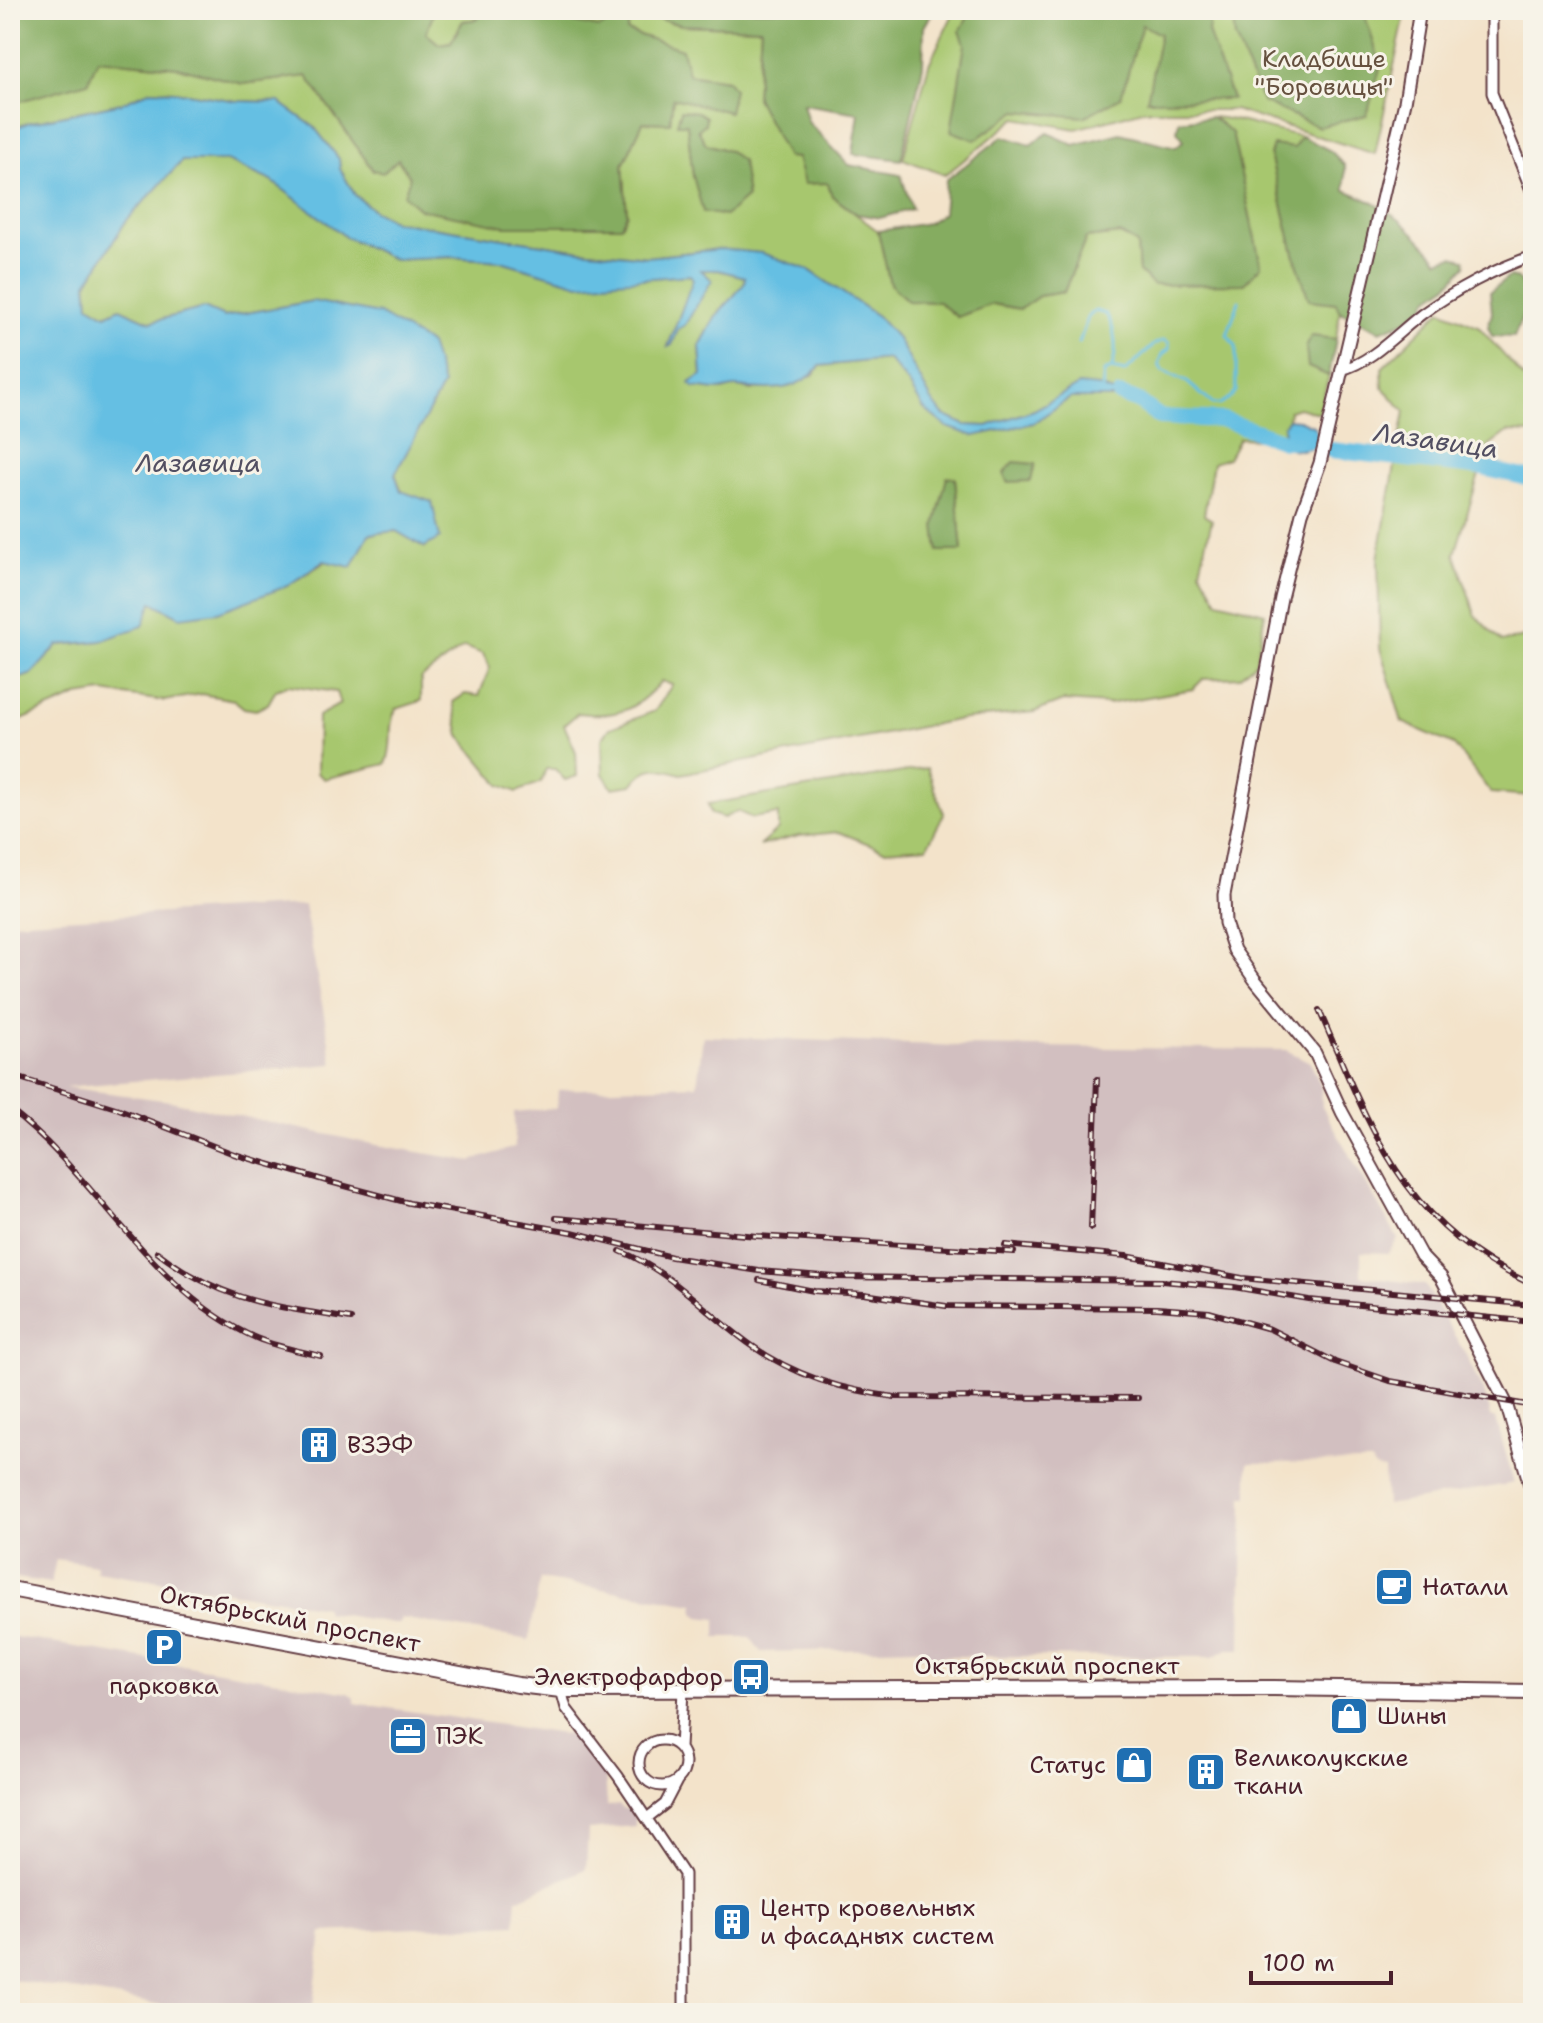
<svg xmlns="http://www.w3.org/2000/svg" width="1543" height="2023" viewBox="0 0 1543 2023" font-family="'Shantell Sans',sans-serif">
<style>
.industrial{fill:#d2bfc0}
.green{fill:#a7c76e;stroke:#78734c;stroke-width:2;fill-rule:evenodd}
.forest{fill:#85ac61;stroke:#686646;stroke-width:2}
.water{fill:#65bfe3;stroke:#586f87;stroke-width:2}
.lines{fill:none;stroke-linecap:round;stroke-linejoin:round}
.stream{stroke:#65bfe3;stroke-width:3}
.river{stroke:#65bfe3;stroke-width:16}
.minor-casing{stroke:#633c43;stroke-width:13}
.tertiary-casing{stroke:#633c43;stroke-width:15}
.primary-casing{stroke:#633c43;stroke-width:18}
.minor{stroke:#fff;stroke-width:9}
.tertiary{stroke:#fff;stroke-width:11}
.primary{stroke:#fff;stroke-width:14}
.rail-casing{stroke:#4a1f2b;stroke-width:6}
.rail{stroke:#f7f3e8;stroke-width:3;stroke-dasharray:9;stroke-linecap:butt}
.labels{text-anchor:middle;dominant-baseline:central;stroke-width:6;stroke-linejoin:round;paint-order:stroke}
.park-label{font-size:24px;fill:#66513f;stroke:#f7f3e8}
.poi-label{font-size:24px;fill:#4a1f2b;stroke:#f7f3e8;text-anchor:start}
.street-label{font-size:24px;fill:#4a1f2b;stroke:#f7f3e8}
.water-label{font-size:26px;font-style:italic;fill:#524f62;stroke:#f7f3e8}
</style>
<rect width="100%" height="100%" fill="#f7f3e8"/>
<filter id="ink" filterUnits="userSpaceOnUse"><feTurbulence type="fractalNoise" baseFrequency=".0125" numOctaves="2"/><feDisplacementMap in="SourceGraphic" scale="16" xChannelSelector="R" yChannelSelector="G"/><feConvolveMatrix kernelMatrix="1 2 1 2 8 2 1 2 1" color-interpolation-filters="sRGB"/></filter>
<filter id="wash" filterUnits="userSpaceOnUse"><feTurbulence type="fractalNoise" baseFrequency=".006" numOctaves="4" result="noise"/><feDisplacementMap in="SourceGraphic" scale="32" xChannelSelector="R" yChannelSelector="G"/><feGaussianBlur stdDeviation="1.8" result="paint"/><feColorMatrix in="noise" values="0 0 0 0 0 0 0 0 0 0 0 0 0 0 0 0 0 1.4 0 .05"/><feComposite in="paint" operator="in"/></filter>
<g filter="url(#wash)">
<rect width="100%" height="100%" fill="#f3e3ca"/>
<!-- industrial -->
<path class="industrial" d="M 304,905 L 333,1064 L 64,1087 L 170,1101 L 377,1145 L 471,1161 L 515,1147 L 514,1112 L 557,1108 L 558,1090 L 697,1085 L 703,1036 L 961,1046 L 1286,1050 L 1310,1062 L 1321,1086 L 1322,1107 L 1398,1239 L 1388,1253 L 1361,1252 L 1361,1276 L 1425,1285 L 1466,1355 L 1487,1400 L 1490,1417 L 1496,1419 L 1514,1483 L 1386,1505 L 1384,1470 L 1374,1468 L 1371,1462 L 1248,1463 L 1248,1497 L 1243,1497 L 1241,1649 L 1228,1649 L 1213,1657 L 920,1656 L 919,1648 L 761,1652 L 750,1637 L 716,1637 L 716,1619 L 700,1617 L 695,1612 L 694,1604 L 540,1579 L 529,1640 L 401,1618 L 399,1624 L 325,1612 L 325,1607 L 96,1571 L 96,1565 L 56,1559 L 51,1583 L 10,1577 L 10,922 Z
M 10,1636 L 349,1693 L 355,1698 L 355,1703 L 582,1737 L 605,1767 L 607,1806 L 619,1805 L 623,1809 L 629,1809 L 635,1817 L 635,1826 L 588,1830 L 586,1869 L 517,1899 L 515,1924 L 322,1932 L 312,2013 L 208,2013 L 10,1979 Z"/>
<!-- green -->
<path class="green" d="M 435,10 L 478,10 L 478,19 L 463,21 L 451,42 L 439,44 L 426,33 Z
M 553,10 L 611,10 L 608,23 L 599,28 L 553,18 Z
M 955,10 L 1406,10 L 1375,154 L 1234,110 L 1143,110 L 1076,129 L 1016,118 L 945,175 L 903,159 L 929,64 Z
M 631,12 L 681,25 L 761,28 L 756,98 L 797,158 L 828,183 L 832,196 L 878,231 L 890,284 L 908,301 L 939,302 L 957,317 L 992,304 L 1020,309 L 1039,296 L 1064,292 L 1086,238 L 1120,234 L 1137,244 L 1139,272 L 1244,284 L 1261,266 L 1232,133 L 1212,117 C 1242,119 1271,131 1301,136 L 1294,148 L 1270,155 L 1294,253 L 1309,299 L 1336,303 L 1340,312 L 1336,339 L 1312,336 L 1308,367 L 1329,376 L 1319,413 L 1298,408 L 1289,411 L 1288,419 L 1283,426 L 1284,441 L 1288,447 L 1260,439 L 1239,438 L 1228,458 L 1213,463 L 1204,515 L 1212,520 L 1200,570 L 1218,601 L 1265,613 L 1256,662 L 1239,677 L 1203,679 L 1193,689 L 1108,704 L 1063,701 L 1034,712 L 956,720 L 681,774 C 658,767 647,764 632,785 L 612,788 L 603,774 L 602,739 L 610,728 L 655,711 L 672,685 L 662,681 C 634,711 619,718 578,713 L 564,725 L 576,752 L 577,776 L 565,780 L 555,769 L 546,769 L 541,782 L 517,792 L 500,785 L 460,736 L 453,702 L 465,694 L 479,696 L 490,667 L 483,654 L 464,647 L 421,678 L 421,701 L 396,709 C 386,729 395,743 386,764 L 324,779 L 317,773 L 318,716 L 340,704 L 336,692 L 289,685 L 276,690 L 268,704 L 256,710 L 244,708 L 234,700 L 201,694 L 164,701 L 103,692 L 78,696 L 10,725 L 10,687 L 15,680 L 32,674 L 58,645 L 101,641 L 151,602 L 287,586 L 369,534 L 396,531 L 424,547 L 395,474 L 443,385 L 313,301 L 224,317 L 204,308 L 151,322 L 120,308 L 106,315 L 89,305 L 87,283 L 126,221 L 182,161 L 227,161 L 272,181 L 346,237 L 395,260 L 452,257 L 501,261 L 579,283 L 690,275 L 694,278 L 668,346 L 672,345 L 678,329 L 685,325 L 711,280 L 701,270 L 718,270 L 745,277 L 744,284 L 715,318 L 700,346 L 702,376 L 723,390 L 733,386 L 752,390 L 813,375 L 820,366 L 888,359 L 909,384 L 924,409 L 974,436 L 1033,423 L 1070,398 L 1113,398 L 1133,406 L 1137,401 L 1124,394 L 1079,385 L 1034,410 L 987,426 L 965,425 L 943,415 L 931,399 L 898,339 L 877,316 L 809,270 L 720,249 L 647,257 L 580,250 L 394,221 L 374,211 L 355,195 L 340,169 L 339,159 L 314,127 L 279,102 L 237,101 L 174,91 L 151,90 L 122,103 L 27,123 L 10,130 L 10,104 L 98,59 L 178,67 L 243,84 L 307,76 L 373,170 L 397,159 L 410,177 L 627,213 L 623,165 L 643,122 L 670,123 L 673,97 L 727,80 L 688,74 L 681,49 L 627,31 ZM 687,124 L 698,130 L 706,144 L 729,151 L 693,176 ZM 947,478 L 955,479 L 962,551 L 938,550 Z
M 1441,310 L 1478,326 L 1533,388 L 1533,433 L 1508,432 L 1487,448 L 1455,554 L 1476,616 L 1501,642 L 1533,635 L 1533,796 L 1491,793 L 1454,745 L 1402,722 L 1380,648 L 1378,559 L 1405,411 L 1383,388 L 1382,368 Z
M 927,768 L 944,814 L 927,847 L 884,850 L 839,832 L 799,836 L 759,846 L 778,829 L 778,814 L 752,818 L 737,811 L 724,818 L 711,814 L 708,804 Z"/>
<!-- forest -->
<path class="forest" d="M 10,10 L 435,10 L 426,33 L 439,44 L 451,42 L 463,21 L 478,19 L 478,10 L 519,10 L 527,20 L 535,15 L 535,10 L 553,10 L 553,18 L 599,28 L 608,23 L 611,10 L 934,10 L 924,27 L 923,66 L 901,160 L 853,154 L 859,113 L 803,104 L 808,122 L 849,165 L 901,175 L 912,209 L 880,218 L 857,214 L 832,196 L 828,183 L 804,184 L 797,158 L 787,157 L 756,98 L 761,28 L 681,25 L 632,12 L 627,31 L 682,49 L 688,74 L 727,80 L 734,89 L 729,112 L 673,98 L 670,123 L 643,122 L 623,165 L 627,213 L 621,226 L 505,226 L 420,209 L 404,195 L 410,177 L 398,159 L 383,173 L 373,170 L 307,76 L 243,84 L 178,67 L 98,59 L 88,82 L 10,104 Z
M 972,10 L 1211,10 L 1208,32 L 1232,99 L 1147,100 L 1160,34 L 1142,25 L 1121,97 L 1084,117 L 1017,111 L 975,140 L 951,131 L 965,44 L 960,31 Z
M 1232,10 L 1363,10 L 1381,65 L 1367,115 L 1319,127 L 1262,102 L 1235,38 Z
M 681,110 L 698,112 L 706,117 L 705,124 L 698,130 L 706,144 L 729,151 L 742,161 L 747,197 L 725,216 L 703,212 L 693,176 L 687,124 L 677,124 Z
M 1212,117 L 1232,133 L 1261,266 L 1244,284 L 1153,285 L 1139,272 L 1137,244 L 1120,234 L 1086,238 L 1064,292 L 1039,296 L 1020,309 L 992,304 L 957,317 L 939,302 L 908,301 L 890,284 L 878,231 L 928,223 L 943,213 L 946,180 L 1003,136 L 1030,145 L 1048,133 L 1074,145 L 1120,133 L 1176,147 L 1184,140 L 1177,131 L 1179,121 Z
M 1301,136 L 1331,151 L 1345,166 L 1345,190 C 1390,207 1408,225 1439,260 L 1453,256 L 1465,259 L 1466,265 L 1449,284 L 1428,299 L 1424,308 L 1408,320 L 1380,331 L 1340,312 L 1336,303 L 1309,300 L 1294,253 L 1270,155 L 1273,145 L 1294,148 Z
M 1509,277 L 1518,279 L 1530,299 L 1514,337 L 1492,336 L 1488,327 L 1492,313 L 1490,292 Z
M 1311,336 L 1336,339 L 1329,376 L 1308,367 L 1306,348 Z
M 1014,462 L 1035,464 L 1031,481 L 1007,482 L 1004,473 Z
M 947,477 L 955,478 L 962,551 L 938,551 L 935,525 Z"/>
<!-- water -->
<path class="water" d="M 151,90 L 174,91 L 237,101 L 279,102 L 314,127 L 339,159 L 340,169 L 355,195 L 374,211 L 394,221 L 580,250 L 647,257 L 720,249 L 762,253 L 809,270 L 877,316 L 898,339 L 931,399 L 943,415 L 965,425 L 987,426 L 1034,410 L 1079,385 L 1099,387 L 1138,401 L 1133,406 L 1113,398 L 1070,398 L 1033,423 L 974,436 L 947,427 L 924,409 L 909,384 L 888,359 L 820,366 C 796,394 770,390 737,387 C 730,386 725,390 719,390 C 710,390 701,388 693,387 L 690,383 L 702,375 L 700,346 L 715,318 L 744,284 L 745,277 L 718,270 L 701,270 L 712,280 L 685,325 L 678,329 L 672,345 L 668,347 L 693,279 L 690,275 L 579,284 L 501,261 L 452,257 L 395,260 L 346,237 L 272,181 L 227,161 L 182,161 L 126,221 L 87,283 L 89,305 L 106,315 L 120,308 L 151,322 L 204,308 L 224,317 L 313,301 L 379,314 L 430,344 L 443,385 L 395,474 L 401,491 L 432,502 L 440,538 L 424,547 L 396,531 L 369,534 L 352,567 L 324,561 L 287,586 L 218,612 L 180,617 L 152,602 L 143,626 L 101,641 L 58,645 L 32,674 L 15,680 L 10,686 L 10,130 L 27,123 L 122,103 Z
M 1288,419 L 1299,420 L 1315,427 L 1317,440 L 1312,447 C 1290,455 1285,448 1283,426 Z"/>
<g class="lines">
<!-- stream -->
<path class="stream" d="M 1079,343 L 1088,317 L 1095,311 L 1106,314 C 1116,328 1118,354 1111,369
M 1102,390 L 1104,372 L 1111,369 L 1125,372 L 1155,344 L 1164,340 L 1169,343 L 1169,349 L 1163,354 L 1159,364 L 1162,371 L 1187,382 L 1213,404 L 1220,404 L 1230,398 L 1236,391 L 1236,346 L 1227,335 L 1239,301"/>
<!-- river -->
<path class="river" d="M 1120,395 L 1138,401 L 1160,417 L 1224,420 L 1284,441 L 1317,440
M 1331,450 L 1482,468 L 1533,479"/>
</g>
</g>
<g filter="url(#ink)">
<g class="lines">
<defs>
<path id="minor" d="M 1492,10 L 1492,93 L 1533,195
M 1341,370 C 1372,362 1397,333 1422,314 C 1452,292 1498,267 1533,256
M 561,1690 L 566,1708 L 618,1776 L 684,1874 L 684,2013
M639 1763a23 23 0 1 1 46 0a23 23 0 1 1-46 0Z
M 680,1748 L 683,1690
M 647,1818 L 665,1804 L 677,1781"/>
<path id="tertiary" d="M 1420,10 L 1405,102 L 1320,463 L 1302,513 L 1281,598 L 1224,895 L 1225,923 L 1234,950 L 1255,980 L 1315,1053 L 1342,1112 L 1421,1256 L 1441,1277 L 1452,1298 L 1506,1403 L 1533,1495"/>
<path id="primary" d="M 10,1589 L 518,1685 L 561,1690 L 1274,1688 L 1533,1692"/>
</defs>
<!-- minor casing -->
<use href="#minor" class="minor-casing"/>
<!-- tertiary casing -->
<use href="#tertiary" class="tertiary-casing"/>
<!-- primary casing -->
<use href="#primary" class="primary-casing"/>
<!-- minor -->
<use href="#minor" class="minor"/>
<!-- tertiary -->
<use href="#tertiary" class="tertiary"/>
<!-- primary -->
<use href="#primary" class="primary"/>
<defs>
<path id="rail" d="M 1319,1010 C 1373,1133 1402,1225 1533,1285
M 10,1075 L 119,1109 L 234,1154 L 330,1182 L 409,1203 L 572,1232 L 672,1257 L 759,1271 L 835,1277 L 1161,1281 L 1234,1287 L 1309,1300 L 1533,1322
M 10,1110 C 98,1177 151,1292 256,1338 C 277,1347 299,1351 321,1356
M 556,1218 L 757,1236 L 1014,1252
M 1091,1228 L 1097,1079
M 1005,1245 L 1126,1256 L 1242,1278 L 1533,1305
M 620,1251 C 671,1271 707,1314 751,1345 C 794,1376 843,1390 895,1397 L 1138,1398
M 157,1252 C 222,1302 274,1306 351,1319
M 759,1280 L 814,1291 L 864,1294 L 946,1306 L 1157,1308 L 1209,1312 L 1270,1329 L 1335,1362 L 1390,1381 L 1533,1406"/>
</defs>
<!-- rail casing -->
<use href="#rail" class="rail-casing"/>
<!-- rail -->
<use href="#rail" class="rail"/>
</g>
</g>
<!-- icons -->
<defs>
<symbol id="building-square" viewBox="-11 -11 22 22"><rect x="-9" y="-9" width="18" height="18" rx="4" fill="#1f6fb2" stroke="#f7f3e8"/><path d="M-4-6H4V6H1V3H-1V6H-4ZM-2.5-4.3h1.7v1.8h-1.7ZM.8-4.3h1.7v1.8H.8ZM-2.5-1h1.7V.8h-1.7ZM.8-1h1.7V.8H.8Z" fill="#fff"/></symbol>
<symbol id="cafe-square" viewBox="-11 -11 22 22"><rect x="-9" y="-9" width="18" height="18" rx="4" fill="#1f6fb2" stroke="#f7f3e8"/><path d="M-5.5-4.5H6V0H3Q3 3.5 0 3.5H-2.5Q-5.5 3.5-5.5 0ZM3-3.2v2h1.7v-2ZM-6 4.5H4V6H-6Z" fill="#fff"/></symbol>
<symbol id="parking-square" viewBox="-11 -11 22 22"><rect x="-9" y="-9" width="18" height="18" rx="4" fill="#1f6fb2" stroke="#f7f3e8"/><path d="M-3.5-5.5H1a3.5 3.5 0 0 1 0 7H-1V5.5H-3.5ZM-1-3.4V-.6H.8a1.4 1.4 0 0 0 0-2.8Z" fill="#fff"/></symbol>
<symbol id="bus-square" viewBox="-11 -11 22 22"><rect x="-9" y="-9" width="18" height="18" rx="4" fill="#1f6fb2" stroke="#f7f3e8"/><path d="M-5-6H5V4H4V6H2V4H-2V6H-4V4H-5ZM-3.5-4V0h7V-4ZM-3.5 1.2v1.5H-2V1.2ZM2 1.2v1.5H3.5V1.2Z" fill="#fff"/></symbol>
<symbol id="shop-square" viewBox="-11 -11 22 22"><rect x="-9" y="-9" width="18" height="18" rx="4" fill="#1f6fb2" stroke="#f7f3e8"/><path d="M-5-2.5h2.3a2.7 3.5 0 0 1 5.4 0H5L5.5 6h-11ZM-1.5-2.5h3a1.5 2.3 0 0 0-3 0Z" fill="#fff"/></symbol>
<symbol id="office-square" viewBox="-11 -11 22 22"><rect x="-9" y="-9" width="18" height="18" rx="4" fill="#1f6fb2" stroke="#f7f3e8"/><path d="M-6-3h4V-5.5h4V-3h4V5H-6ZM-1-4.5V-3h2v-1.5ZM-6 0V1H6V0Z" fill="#fff"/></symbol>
</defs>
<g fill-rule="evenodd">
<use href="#building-square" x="297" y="1423" width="44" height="44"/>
<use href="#cafe-square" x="1372" y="1565" width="44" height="44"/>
<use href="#parking-square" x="142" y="1625" width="44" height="44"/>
<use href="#bus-square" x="729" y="1655" width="44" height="44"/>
<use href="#shop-square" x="1327" y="1694" width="44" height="44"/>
<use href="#office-square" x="386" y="1714" width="44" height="44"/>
<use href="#shop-square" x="1112" y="1743" width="44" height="44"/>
<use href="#building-square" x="1184" y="1750" width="44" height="44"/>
<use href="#building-square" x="710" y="1900" width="44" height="44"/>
</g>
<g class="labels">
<!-- park labels -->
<g class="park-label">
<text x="1324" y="59">Кладбище<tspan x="1324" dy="28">"Боровицы"</tspan></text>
</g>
<!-- poi labels -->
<g class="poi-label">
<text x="347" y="1445">ВЗЭФ</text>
<text x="1422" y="1587">Натали</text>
<text x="723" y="1677" text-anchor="end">Электрофарфор</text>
<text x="164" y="1686" text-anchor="middle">парковка</text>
<text x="1377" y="1716">Шины</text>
<text x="436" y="1736">ПЭК</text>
<text x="1234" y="1758">Великолукские<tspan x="1234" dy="28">ткани</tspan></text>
<text x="1106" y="1765" text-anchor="end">Статус</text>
<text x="760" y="1908">Центр кровельных<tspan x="760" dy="28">и фасадных систем</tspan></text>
</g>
<!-- street labels -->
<g class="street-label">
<text transform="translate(290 1619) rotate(11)">Октябрьский проспект</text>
<text x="1047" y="1666">Октябрьский проспект</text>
</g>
<!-- water labels -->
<g class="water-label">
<text transform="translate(1436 440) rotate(8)">Лазавица</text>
<text x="198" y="462">Лазавица</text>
</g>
</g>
<!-- margin -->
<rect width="1543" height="2023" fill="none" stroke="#f7f3e8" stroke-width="40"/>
<!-- scale -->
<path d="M1251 1971v12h140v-12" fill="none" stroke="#4a1f2b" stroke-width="4"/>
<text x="1263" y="1971" font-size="24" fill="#4a1f2b" stroke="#f7f3e8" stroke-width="6" paint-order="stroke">100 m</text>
</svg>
